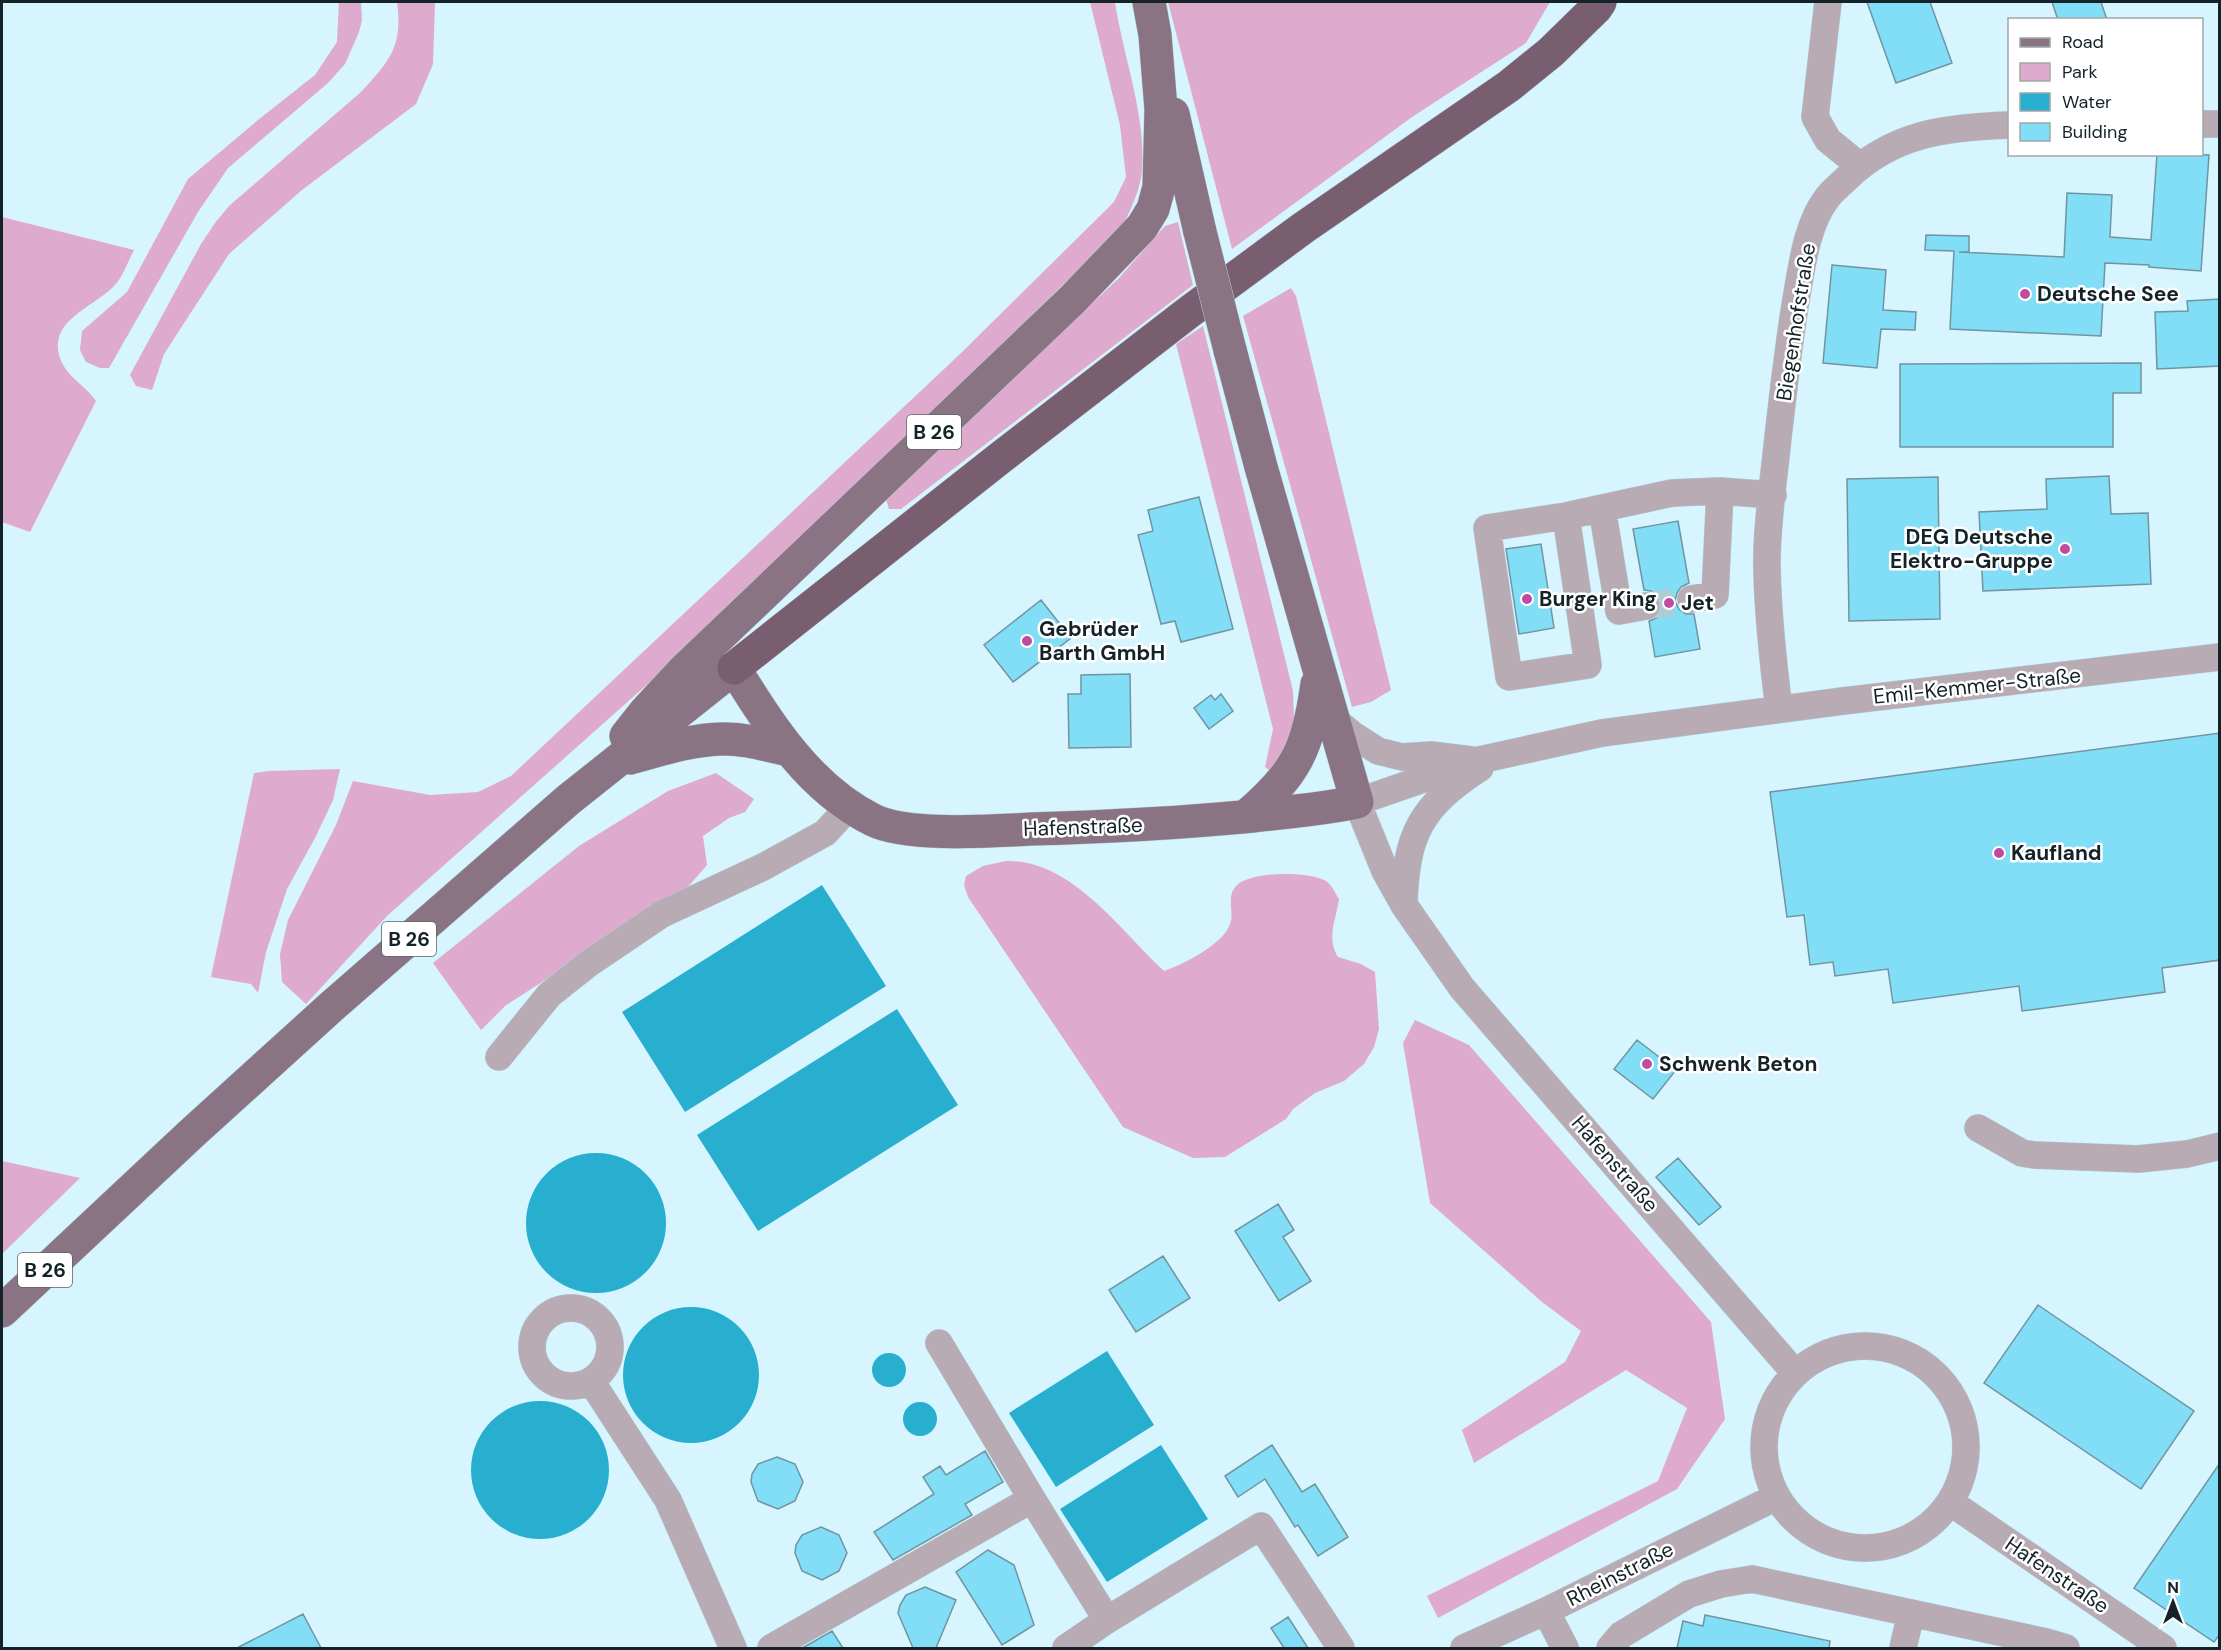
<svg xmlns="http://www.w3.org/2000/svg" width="2221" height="1650" viewBox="0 0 2221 1650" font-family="'DM Sans',sans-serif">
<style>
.green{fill:#deaacd}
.water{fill:#28afd0}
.building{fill:#82ddf7;stroke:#7095a0;stroke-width:1.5}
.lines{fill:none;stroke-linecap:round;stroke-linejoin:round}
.minor-tunnel{stroke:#afcbd3;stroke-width:27;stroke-dasharray:27 14;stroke-linecap:butt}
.minor-casing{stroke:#b3cfd7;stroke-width:28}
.major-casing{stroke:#b3cfd7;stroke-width:34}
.highway-casing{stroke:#b3cfd7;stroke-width:34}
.minor{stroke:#b8abb3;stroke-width:27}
.major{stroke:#8a7382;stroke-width:33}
.highway{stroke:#795e70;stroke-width:33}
.major-bridge-casing{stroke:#b3cfd7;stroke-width:34;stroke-linecap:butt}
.major-bridge{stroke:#8a7382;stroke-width:33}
.poi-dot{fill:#c04ba2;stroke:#fff;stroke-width:2}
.labels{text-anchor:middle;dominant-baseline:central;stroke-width:5;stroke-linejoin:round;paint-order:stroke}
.shield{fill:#fff;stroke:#5a6568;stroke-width:1.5}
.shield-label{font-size:20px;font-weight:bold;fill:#142327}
.poi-label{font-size:21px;font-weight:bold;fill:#142327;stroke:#fff;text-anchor:start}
.street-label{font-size:21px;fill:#142327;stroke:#fff}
</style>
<rect width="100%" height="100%" fill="#d6f5fe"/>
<!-- green -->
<path class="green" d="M 339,2 L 361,2 L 362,20 L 359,32 L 345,64 L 328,83 L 228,168 L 198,212 L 109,368 L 100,368 L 86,362 L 80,350 L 82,331 L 127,292 L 188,179 L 258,120 L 315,75 L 337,42 Z
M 397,2 L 435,2 L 433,64 L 416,104 L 302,190 L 229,254 L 164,354 L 152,390 L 136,386 L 130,375 L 201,244 L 215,223 L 229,206 L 361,92 C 390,61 403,46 397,2 Z
M 1090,2 L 1115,2 C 1123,56 1146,115 1142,169 C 1141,189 1131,208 1123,226 L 723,617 L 388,915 L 306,1004 L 282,982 L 280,954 L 288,920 L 336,825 L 353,781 L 430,795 L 478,792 L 511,776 L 959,355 L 1114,202 L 1126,177 L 1120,125 Z
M 1168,2 L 1550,2 L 1526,43 L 1412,117 L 1232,249 Z
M 2,217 L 134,250 C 128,261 123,277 114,286 C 93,308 43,322 62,363 C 69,378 87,387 96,401 L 30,532 L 2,522 Z
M 1178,222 L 1193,285 L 901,509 L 889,509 L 886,499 L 1119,278 L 1165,226 Z
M 1291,288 L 1296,296 L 1391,690 L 1371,702 L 1352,707 L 1243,316 Z
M 1203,326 L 1293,691 L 1294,720 L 1290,748 L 1274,773 L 1265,767 L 1273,729 L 1176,344 Z
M 340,769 L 333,800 L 315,838 L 287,889 L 266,952 L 258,993 L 251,984 L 211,977 L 254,773 L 269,771 Z
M 716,773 L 754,799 L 745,812 L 729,818 L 703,836 L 707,865 L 687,888 L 505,1006 L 481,1030 L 433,963 L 579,846 L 668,791 Z
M 1006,861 C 1071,859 1121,931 1164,971 C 1182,965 1224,944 1230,924 C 1235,911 1225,897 1237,885 C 1252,871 1309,871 1326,881 C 1332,885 1335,893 1339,899 C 1336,921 1326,937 1338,957 L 1361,964 L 1375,972 L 1379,1029 L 1374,1047 L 1364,1064 L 1344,1081 L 1315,1093 L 1293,1109 L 1286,1119 L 1225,1157 L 1193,1158 L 1123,1127 L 968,897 L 964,885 L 966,876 L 983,866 Z
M 1415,1020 L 1469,1045 L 1711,1322 L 1725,1419 L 1677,1489 L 1438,1618 L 1427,1596 L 1658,1481 L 1687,1408 L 1626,1370 L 1474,1463 L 1462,1430 L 1565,1362 L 1581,1331 L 1542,1302 L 1430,1203 L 1403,1043 Z
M 2,1161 L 80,1178 L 2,1254 Z"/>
<!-- water -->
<path class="water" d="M 822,885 L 886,986 L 685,1112 L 622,1012 Z
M 897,1009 L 958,1105 L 758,1231 L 697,1135 Z
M526 1223a70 70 0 1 1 140 0a70 70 0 1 1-140 0Z
M623 1375a68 68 0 1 1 136 0a68 68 0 1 1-136 0Z
M 1107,1351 L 1154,1425 L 1056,1487 L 1009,1413 Z
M872 1370a17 17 0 1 1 34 0a17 17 0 1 1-34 0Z
M471 1470a69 69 0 1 1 138 0a69 69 0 1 1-138 0Z
M903 1419a17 17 0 1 1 34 0a17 17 0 1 1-34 0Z
M 1161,1445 L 1208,1519 L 1107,1582 L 1060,1509 Z"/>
<!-- building -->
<path class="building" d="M 1867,2 L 1930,2 L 1952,63 L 1896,83 Z
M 2052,2 L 2101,2 L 2107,20 L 2058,20 Z
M 2157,154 L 2209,155 L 2201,271 L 2149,267 L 2149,265 L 2105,263 L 2101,336 L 1950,329 L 1954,251 L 1925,250 L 1926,235 L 1969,236 L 1969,252 L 1959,252 L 2064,257 L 2067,193 L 2112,195 L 2110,237 L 2151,240 Z
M 1832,265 L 1886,270 L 1883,310 L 1916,312 L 1915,330 L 1881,329 L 1877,368 L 1823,363 Z
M 2220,299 L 2220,366 L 2157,369 L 2155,312 L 2188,311 L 2187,301 Z
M 2141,363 L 2141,393 L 2113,393 L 2113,447 L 1900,447 L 1900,364 Z
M 2109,476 L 2111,514 L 2148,513 L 2151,584 L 1983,591 L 1979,512 L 2047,509 L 2046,479 Z
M 1938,477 L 1940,619 L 1849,621 L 1847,479 Z
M 1199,497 L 1233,629 L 1181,642 L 1175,621 L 1161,624 L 1138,535 L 1153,531 L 1148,510 Z
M 1678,521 L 1689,583 L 1681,587 L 1677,593 L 1675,601 L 1679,609 L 1686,614 L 1694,614 L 1700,649 L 1655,657 L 1649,621 L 1657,618 L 1661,612 L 1662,604 L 1658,595 L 1651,591 L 1644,590 L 1633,529 Z
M 1541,544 L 1554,628 L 1519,634 L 1506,549 Z
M 1041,600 L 1071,638 L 1013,682 L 984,645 Z
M 1130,674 L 1131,747 L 1069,748 L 1068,694 L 1081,694 L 1081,675 Z
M 1221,694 L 1233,711 L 1209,729 L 1194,708 L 1211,695 L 1215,700 Z
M 2220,733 L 2220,960 L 2162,968 L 2165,992 L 2022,1011 L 2019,986 L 1893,1003 L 1888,969 L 1835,976 L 1833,962 L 1810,965 L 1804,915 L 1787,917 L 1770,792 Z
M 1637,1040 L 1676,1070 L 1653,1099 L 1614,1069 Z
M 1678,1158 L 1721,1207 L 1699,1225 L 1656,1177 Z
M 1278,1204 L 1294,1230 L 1283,1237 L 1311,1281 L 1279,1301 L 1235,1231 Z
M 1163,1256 L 1190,1298 L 1136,1332 L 1109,1290 Z
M 2038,1305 L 2194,1411 L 2141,1489 L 1984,1383 Z
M 1272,1445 L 1302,1492 L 1315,1484 L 1348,1537 L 1318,1556 L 1298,1525 L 1295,1527 L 1265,1479 L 1238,1497 L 1225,1476 Z
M 985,1451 L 1003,1482 L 965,1504 L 972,1515 L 893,1560 L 874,1532 L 934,1494 L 923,1477 L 940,1466 L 946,1475 Z
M 777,1457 L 795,1464 L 803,1482 L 795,1501 L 778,1509 L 758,1501 L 751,1482 L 752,1474 L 758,1464 Z
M 2220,1463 L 2220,1634 L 2214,1642 L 2134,1588 Z
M 821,1527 L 839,1535 L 847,1553 L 839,1571 L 822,1580 L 802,1571 L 795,1553 L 796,1545 L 802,1535 Z
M 988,1550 L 1014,1565 L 1034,1625 L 1002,1645 L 956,1572 Z
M 925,1587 L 956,1600 L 936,1648 L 913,1648 L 898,1613 L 900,1605 L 906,1595 Z
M 303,1614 L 321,1648 L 237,1648 Z
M 1705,1615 L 1830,1641 L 1829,1648 L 1677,1648 L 1683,1621 L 1703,1626 Z
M 1288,1617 L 1308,1648 L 1284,1648 L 1271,1628 Z
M 832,1631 L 843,1648 L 802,1648 L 806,1646 Z"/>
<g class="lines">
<!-- minor-tunnel -->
<path class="minor-tunnel" d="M 1646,606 L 1691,599"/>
<defs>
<path id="minor" d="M 1828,2 L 1815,117 L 1828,140 L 1860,166
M 2202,124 L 2220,124
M 1602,508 L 1619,611 L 1646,606
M 1566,516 L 1588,665 L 1509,677 L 1487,528 L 1566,516 L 1672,493 L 1720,491 L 1773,495
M 1691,599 L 1715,595 L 1720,491
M 1779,709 C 1773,662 1768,616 1767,569 C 1766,527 1774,479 1778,437 C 1784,387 1789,338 1798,288 C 1803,259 1808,223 1827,198 C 1832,191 1840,185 1846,179 C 1893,133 1947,127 2010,125
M 1331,717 L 1353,735 L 1378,751 L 1402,757 L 1431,755 L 1471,760
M 1404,904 C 1406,834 1421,806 1480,768
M 499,1057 L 549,995 L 588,964 L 662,914 L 763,867 L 825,833 L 849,807
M 1978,1128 L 2022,1153 L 2034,1155 L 2138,1159 L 2187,1154 L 2220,1146
M532 1347a39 39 0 1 1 78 0a39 39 0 1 1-78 0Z
M1764 1447a101 101 0 1 1 202 0a101 101 0 1 1-202 0Z
M 1795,1373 L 1462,988 L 1404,905 L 1385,871 L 1357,802 L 1475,761 L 1602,733 L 1843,701 L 2220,657
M 591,1381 L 668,1500 L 733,1648
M 1032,1499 L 1107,1620 L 1066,1648
M 1950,1502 L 2163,1648
M 1546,1611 L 1565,1648
M 1107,1620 L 1261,1526 L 1341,1648
M 771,1648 L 1032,1499 L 939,1343
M 1464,1648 L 1546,1611 L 1776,1497
M 1610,1648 L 1621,1635 L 1689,1594 L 1721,1584 L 1752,1579 L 2046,1642 L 2066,1648
M 1903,1648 L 1911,1613"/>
<path id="major" d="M 1173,114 L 1200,232
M 626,736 L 645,712 L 683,671 L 1073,299 L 1142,227 L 1153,209 L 1159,187 L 1161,109 L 1155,35 L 1149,2
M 630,758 C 660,750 689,740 721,739 C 744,738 766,745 789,750
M 1245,817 C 1296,774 1308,750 1317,684
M 2,1311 L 191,1134 L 331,1007 L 568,800 L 734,668 C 771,727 809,788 873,820 C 907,837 992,831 1031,829 C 1105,827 1179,823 1253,816 C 1288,812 1322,809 1357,802 L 1261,467 L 1230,350"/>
<path id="highway" d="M 734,668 L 1000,458 L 1189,312 L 1303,228 L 1509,86 L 1551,52 L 1596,8 L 1600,2"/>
</defs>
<!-- minor casing -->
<use href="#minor" class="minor-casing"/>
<!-- major casing -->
<use href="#major" class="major-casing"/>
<!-- highway casing -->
<use href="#highway" class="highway-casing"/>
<!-- minor -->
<use href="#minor" class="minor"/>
<!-- major -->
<use href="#major" class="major"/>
<!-- highway -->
<use href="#highway" class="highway"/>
<defs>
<path id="major-bridge" d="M 1200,232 L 1230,350"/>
</defs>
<!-- major-bridge casing -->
<use href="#major-bridge" class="major-bridge-casing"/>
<!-- major-bridge -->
<use href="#major-bridge" class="major-bridge"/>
</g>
<!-- markers -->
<g class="poi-dot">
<circle cx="2025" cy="294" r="6"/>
<circle cx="2065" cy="549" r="6"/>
<circle cx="1527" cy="599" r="6"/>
<circle cx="1669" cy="603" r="6"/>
<circle cx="1027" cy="641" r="6"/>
<circle cx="1999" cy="853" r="6"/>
<circle cx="1647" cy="1064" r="6"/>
</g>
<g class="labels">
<!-- shield labels -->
<g class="shield">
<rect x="907" y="415" width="54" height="34" rx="4.5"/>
<rect x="382" y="922" width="54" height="34" rx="4.5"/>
<rect x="18" y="1253" width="54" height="34" rx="4.5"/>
</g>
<g class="shield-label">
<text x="934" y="432">B 26</text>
<text x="409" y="939">B 26</text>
<text x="45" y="1270">B 26</text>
</g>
<!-- poi labels -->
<g class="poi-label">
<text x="2037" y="294">Deutsche See</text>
<text x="2053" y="537" text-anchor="end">DEG Deutsche<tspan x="2053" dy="24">Elektro-Gruppe</tspan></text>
<text x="1539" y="599">Burger King</text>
<text x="1681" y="603">Jet</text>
<text x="1039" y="629">Gebrüder<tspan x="1039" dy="24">Barth GmbH</tspan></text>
<text x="2011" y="853">Kaufland</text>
<text x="1659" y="1064">Schwenk Beton</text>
</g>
<!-- street labels -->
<g class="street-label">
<text transform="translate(1796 322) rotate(-81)">Biegenhofstraße</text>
<text transform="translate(1977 686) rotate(-6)">Emil-Kemmer-Straße</text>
<text transform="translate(1083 827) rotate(-2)">Hafenstraße</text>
<text transform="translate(1615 1164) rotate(49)">Hafenstraße</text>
<text transform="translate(1620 1574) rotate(-27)">Rheinstraße</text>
<text transform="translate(2057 1575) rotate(34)">Hafenstraße</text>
</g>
</g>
<!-- border -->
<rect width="2221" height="1650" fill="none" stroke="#142327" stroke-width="6"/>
<!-- legend -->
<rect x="2008" y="18" width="195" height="138" fill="#ffffff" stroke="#a1a7a9" stroke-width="1.5"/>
<rect x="2020" y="38" width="30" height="9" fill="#8a7382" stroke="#a1a7a9" stroke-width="1.5"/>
<text x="2062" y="48" font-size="18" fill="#142327">Road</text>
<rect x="2020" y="63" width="30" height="18" fill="#deaacd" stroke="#a1a7a9" stroke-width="1.5"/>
<text x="2062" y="78" font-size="18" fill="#142327">Park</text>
<rect x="2020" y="93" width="30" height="18" fill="#28afd0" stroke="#a1a7a9" stroke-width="1.5"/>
<text x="2062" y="108" font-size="18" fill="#142327">Water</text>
<rect x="2020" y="123" width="30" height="18" fill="#82ddf7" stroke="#a1a7a9" stroke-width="1.5"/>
<text x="2062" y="138" font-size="18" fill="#142327">Building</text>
<!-- north arrow -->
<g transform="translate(2173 1602)" stroke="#ffffff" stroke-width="4.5" paint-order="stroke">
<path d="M0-4.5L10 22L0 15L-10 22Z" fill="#142327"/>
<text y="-9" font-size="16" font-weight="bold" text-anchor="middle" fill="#142327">N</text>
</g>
</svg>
